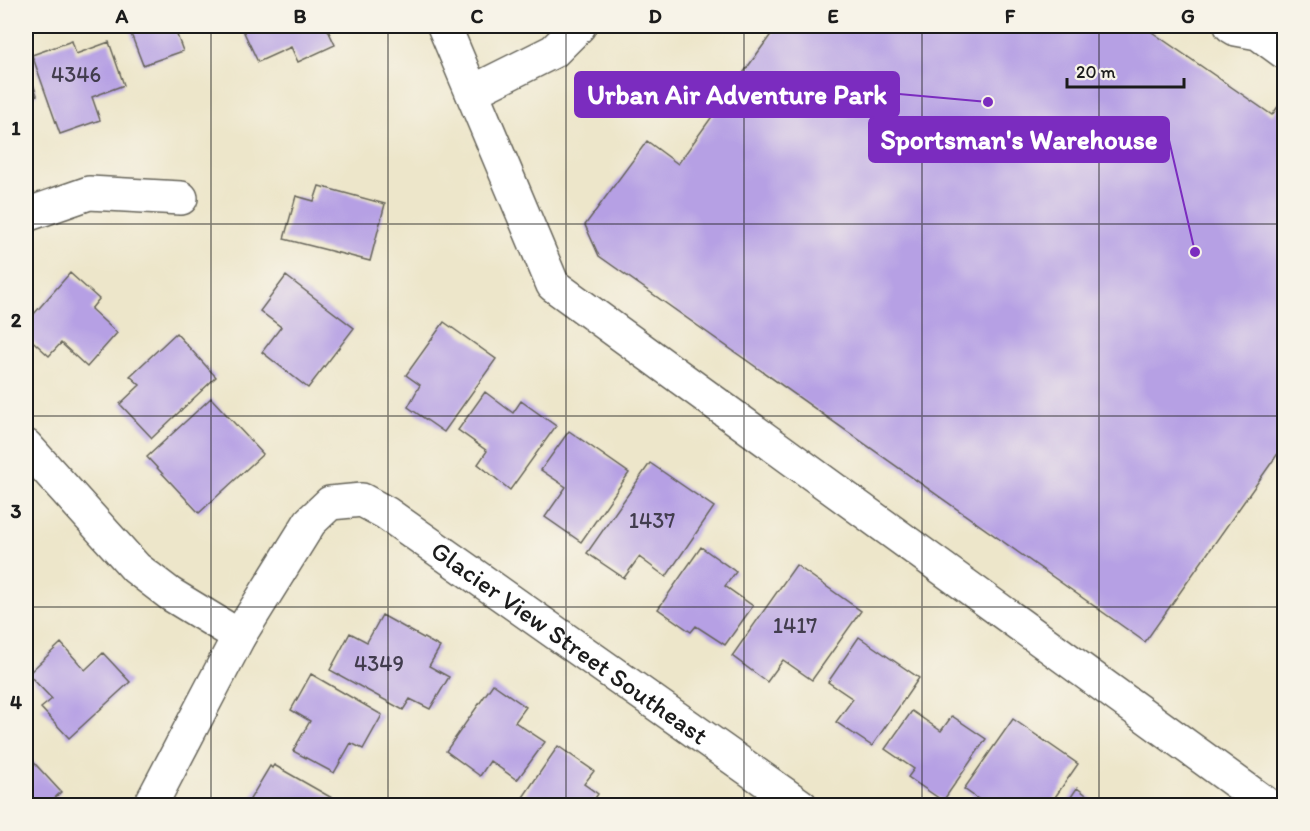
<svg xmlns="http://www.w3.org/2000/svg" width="1310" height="831" viewBox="0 0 1310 831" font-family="Itim,sans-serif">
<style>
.building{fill:#b6a0e4}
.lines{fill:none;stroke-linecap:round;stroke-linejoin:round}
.minor-casing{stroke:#656359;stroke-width:36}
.minor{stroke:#fff;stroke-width:33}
.grid{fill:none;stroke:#1c1c1c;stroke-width:1.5;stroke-opacity:0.55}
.labels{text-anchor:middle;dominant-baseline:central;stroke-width:6;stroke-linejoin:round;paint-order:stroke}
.number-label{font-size:22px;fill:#423d4e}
.street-label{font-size:26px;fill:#1c1c1c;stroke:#f7f3e8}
.leader{fill:none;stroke:#7b2cbf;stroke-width:2}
.callout-dot{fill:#7b2cbf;stroke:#f7f3e8;stroke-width:2}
.callout{fill:#7b2cbf;stroke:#7b2cbf;stroke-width:2}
.callout-label{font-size:27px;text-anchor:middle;font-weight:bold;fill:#fff}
.neatline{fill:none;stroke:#1c1c1c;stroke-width:2}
.grid-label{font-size:20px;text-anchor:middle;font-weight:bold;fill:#1c1c1c}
</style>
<rect width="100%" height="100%" fill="#f7f3e8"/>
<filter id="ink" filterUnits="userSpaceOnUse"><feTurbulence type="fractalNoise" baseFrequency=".0167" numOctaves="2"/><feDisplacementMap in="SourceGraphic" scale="12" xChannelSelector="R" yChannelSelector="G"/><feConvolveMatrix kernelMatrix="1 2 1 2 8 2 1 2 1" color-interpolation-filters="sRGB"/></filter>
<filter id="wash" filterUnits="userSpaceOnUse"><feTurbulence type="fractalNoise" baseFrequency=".008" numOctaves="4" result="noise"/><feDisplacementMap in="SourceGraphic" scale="24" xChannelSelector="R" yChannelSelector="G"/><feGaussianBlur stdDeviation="1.35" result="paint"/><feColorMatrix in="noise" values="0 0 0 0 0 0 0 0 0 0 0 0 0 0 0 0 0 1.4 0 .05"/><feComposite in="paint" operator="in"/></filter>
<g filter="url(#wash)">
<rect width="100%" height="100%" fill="#ede6ca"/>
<g id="blocks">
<!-- building -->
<path class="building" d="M 128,26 L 178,26 L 174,27 L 183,51 L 143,65 Z
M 241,26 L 326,26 L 335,45 L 298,62 L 291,47 L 258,62 Z
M 777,26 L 1143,26 L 1272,115 L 1282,101 L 1284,103 L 1284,445 L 1145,642 L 599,256 L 585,225 L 647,141 L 678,164 Z
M 72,41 L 76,54 L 109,42 L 124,85 L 92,97 L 100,120 L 60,134 L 32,55 Z
M 26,65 L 37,95 L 26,99 Z
M 319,186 L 385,204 L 370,261 L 284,239 L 296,196 L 314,201 Z
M 70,273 L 99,299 L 91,309 L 117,333 L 87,367 L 61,343 L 49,356 L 26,335 L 26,323 Z
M 286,276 L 354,328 L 308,388 L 262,352 L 281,327 L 260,311 Z
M 444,322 L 496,359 L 444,432 L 408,407 L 420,385 L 406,375 Z
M 176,333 L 216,377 L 152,438 L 120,404 L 140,385 L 130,376 Z
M 485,392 L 513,413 L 521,401 L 556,426 L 510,490 L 478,464 L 487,451 L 458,430 Z
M 211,398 L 263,454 L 199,513 L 147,457 Z
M 569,431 L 629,473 L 581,542 L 545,517 L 566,487 L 541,470 Z
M 650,463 L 714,507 L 666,577 L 639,557 L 624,578 L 587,553 Z
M 701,547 L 736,572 L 725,586 L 753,606 L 725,645 L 696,626 L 691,632 L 658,609 Z
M 796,565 L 861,611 L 812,680 L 783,660 L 767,682 L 732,656 Z
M 382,615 L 440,647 L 429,666 L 449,677 L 430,709 L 410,699 L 403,710 L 330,670 L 350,633 L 367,642 Z
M 859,637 L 919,678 L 872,746 L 836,722 L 853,699 L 828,682 Z
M 61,643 L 85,670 L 103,653 L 130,682 L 69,738 L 41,708 L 52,699 L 28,674 Z
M 311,674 L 382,715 L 363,749 L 351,743 L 334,773 L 293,751 L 310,721 L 291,710 Z
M 493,684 L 526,707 L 515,722 L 545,742 L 517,780 L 490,761 L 480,776 L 446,751 Z
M 912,711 L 941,731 L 952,716 L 986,739 L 943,801 L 908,777 L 914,769 L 885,749 Z
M 1013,719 L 1078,764 L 1049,806 L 988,806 L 964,789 Z
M 558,746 L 594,771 L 584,784 L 598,794 L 590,806 L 517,806 Z
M 26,754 L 61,792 L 46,806 L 26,806 Z
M 274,765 L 346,806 L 246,806 L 270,766 L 272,768 Z
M 1077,788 L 1101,806 L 1065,806 Z"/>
</g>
</g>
<g filter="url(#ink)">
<use href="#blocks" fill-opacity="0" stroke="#656359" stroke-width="1.5"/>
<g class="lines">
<defs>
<g id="minor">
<path d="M 444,26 L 553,285 L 1269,806"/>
<path d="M 1231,26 L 1236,29 L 1258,33 L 1284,52"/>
<path d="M 472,92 L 554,51 L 579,26"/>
<path d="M 26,215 L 89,193 L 181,198"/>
<path d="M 26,446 L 136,568 L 170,594 L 239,636"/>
<path id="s1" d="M 150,806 L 239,636 L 310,522 L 330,503 L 362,500 L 386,513 L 801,806"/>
</g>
</defs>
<!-- minor casing -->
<use href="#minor" class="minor-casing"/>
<!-- minor -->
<use href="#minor" class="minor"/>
</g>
</g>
<!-- grid -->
<path class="grid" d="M 211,26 L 211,806M 388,26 L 388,806M 566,26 L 566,806M 744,26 L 744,806M 922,26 L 922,806M 1099,26 L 1099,806M 26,224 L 1284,224M 26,416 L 1284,416M 26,607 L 1284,607"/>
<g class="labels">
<!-- number labels -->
<g class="number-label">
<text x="76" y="74">4346</text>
<text x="652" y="520">1437</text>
<text x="795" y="625">1417</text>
<text x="379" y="663">4349</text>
</g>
<!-- street labels -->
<g class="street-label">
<text stroke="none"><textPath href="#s1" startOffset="638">Glacier View Street Southeast</textPath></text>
</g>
</g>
<!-- callouts -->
<path class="leader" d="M988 102L899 94M1195 252L1169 140"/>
<g class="callout-dot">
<circle cx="988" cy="102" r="6"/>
<circle cx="1195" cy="252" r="6"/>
</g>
<g class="callout">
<rect x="575" y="72" width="324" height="45" rx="6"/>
<rect x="869" y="117" width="300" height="45" rx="6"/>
</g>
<g class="callout-label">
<text x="737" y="104">Urban Air Adventure Park</text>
<text x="1019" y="149">Sportsman's Warehouse</text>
</g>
<!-- margin -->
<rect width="1310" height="831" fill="none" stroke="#f7f3e8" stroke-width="66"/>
<!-- scale -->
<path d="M1067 78v9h117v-9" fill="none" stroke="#1c1c1c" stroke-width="3"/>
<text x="1076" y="78" font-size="18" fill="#1c1c1c" stroke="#f7f3e8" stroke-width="4.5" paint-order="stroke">20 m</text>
<rect x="33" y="33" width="1244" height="765" class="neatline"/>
<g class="grid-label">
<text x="122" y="23">A</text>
<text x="300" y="23">B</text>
<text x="477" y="23">C</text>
<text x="655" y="23">D</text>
<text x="833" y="23">E</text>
<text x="1010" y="23">F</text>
<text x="1188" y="23">G</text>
<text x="16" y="135">1</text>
<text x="16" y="327">2</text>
<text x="16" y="518">3</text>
<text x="16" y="709">4</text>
</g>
</svg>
